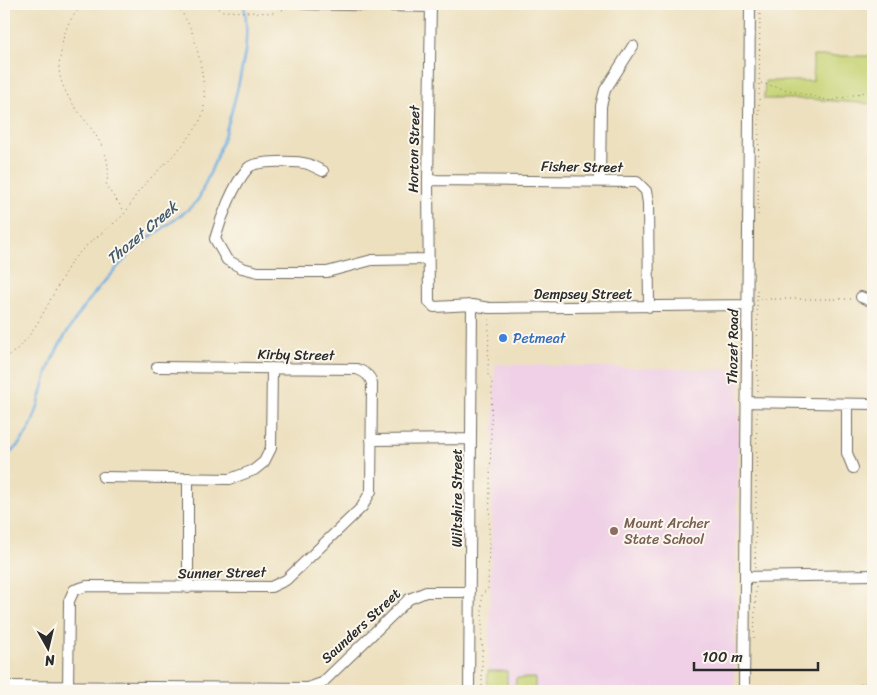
<svg xmlns="http://www.w3.org/2000/svg" width="877" height="695" viewBox="0 0 877 695" font-family="Sriracha,sans-serif">
<style>
.built{fill:#efd0e6}
.green{fill:#c6d374;stroke:#787f50}
.lines{fill:none;stroke-linecap:round;stroke-linejoin:round}
.stream{stroke:#71b0e4;stroke-width:2.5}
.minor-casing{stroke:#6f6a5f;stroke-width:12}
.path{stroke:#6f6a5f;stroke-width:1;stroke-dasharray:1 4;stroke-linecap:butt}
.minor{stroke:#fff;stroke-width:10}
.shop-dot{fill:#3f7fe0;stroke:#fbf7ec;stroke-width:2}
.education-dot{fill:#8d6e63;stroke:#fbf7ec;stroke-width:2}
.labels{text-anchor:middle;dominant-baseline:central;stroke-width:4;stroke-linejoin:round;paint-order:stroke}
.street-label{font-size:14px;fill:#2b2b2b;stroke:#fbf7ec}
.shop-label{font-size:14px;fill:#366cbe;stroke:#fbf7ec;text-anchor:start}
.education-label{font-size:14px;fill:#785e54;stroke:#fbf7ec;text-anchor:start}
.water-label{font-size:15px;font-style:italic;fill:#445a6c;stroke:#fbf7ec}
</style>
<rect width="100%" height="100%" fill="#fbf7ec"/>
<filter id="ink" filterUnits="userSpaceOnUse"><feTurbulence type="fractalNoise" baseFrequency=".02" numOctaves="2"/><feDisplacementMap in="SourceGraphic" scale="10" xChannelSelector="R" yChannelSelector="G"/><feConvolveMatrix kernelMatrix="1 2 1 2 8 2 1 2 1" color-interpolation-filters="sRGB"/></filter>
<filter id="wash" filterUnits="userSpaceOnUse"><feTurbulence type="fractalNoise" baseFrequency=".0096" numOctaves="4" result="noise"/><feDisplacementMap in="SourceGraphic" scale="20" xChannelSelector="R" yChannelSelector="G"/><feGaussianBlur stdDeviation="1.12" result="paint"/><feColorMatrix in="noise" values="0 0 0 0 0 0 0 0 0 0 0 0 0 0 0 0 0 1.4 0 .05"/><feComposite in="paint" operator="in"/></filter>
<g filter="url(#wash)">
<rect width="100%" height="100%" fill="#ede0bf"/>
<!-- built -->
<path class="built" d="M 495,364 L 740,370 L 734,691 L 488,691 Z"/>
<!-- green -->
<path class="green" d="M 813,56 L 873,56 L 873,104 L 808,99 L 764,99 L 765,81 L 813,81 Z
M 488,671 L 507,671 L 507,691 L 487,691 Z
M 516,678 L 535,678 L 535,691 L 515,691 Z"/>
<g class="lines">
<!-- stream -->
<path class="stream" d="M 4,458 C 46,427 35,387 59,346 C 81,307 111,270 145,241 C 161,228 181,218 196,202 C 200,198 202,191 204,186 C 224,145 237,97 245,52 C 247,36 247,20 244,4"/>
</g>
</g>
<g filter="url(#ink)">
<g class="lines">
<defs>
<path id="minor" d="M 305,4 L 431,7
M 431,4 L 428,180 L 429,302 L 434,307 L 472,305 L 489,308 L 748,305
M 323,171 C 318,169 313,166 308,164 C 298,161 255,160 248,168 C 233,185 221,218 215,239 L 227,260 L 242,268 L 258,272 L 327,272 L 372,260 L 427,259
M 428,180 L 637,182 L 646,191 L 648,203 L 649,307
M 600,180 L 601,106 L 605,90 L 633,46
M 861,297 L 873,302
M 746,402 L 873,404
M 847,404 L 847,453 L 853,468
M 371,440 L 471,439
M 103,477 L 230,479 L 254,470 L 264,462 L 271,448 L 272,368
M 745,577 L 873,575
M 188,588 L 188,478
M 4,686 L 308,688 L 322,683 L 409,599 L 426,592 L 470,592
M 68,691 L 69,601 L 74,590 L 87,586 L 271,587 L 286,580 L 362,507 L 371,491 L 372,384 C 371,376 365,372 357,369 L 157,367
M 469,691 L 472,305
M 744,691 L 750,4"/>
</defs>
<!-- minor casing -->
<use href="#minor" class="minor-casing"/>
<!-- path -->
<path class="path" d="M 85,4 C 72,14 64,29 62,46 C 61,52 60,59 59,65 C 59,106 104,127 108,167 C 109,173 107,180 106,186 L 125,212
M 209,4 L 223,11 L 272,13 L 295,6
M 761,83 L 830,101 L 873,90
M 758,215 L 760,4
M 757,290 L 758,393
M 760,299 L 853,299
M 4,357 C 32,349 56,283 73,260 C 87,242 108,230 124,214 C 129,208 132,201 136,195 C 154,171 195,140 203,113 C 208,92 198,46 190,27 C 186,19 181,11 177,4
M 755,568 L 757,412
M 754,638 L 756,587
M 482,691 L 482,594 L 488,589 L 492,381 L 488,376 L 489,318
M 847,691 L 873,678"/>
<!-- minor -->
<use href="#minor" class="minor"/>
</g>
</g>
<!-- markers -->
<circle class="shop-dot" cx="503" cy="338" r="5"/>
<circle class="education-dot" cx="614" cy="531" r="5"/>
<g class="labels">
<!-- street labels -->
<g class="street-label">
<text transform="translate(414 149) rotate(-89)">Horton Street</text>
<text transform="translate(582 167) rotate(1)">Fisher Street</text>
<text x="583" y="294">Dempsey Street</text>
<text transform="translate(733 347) rotate(-89)">Thozet Road</text>
<text transform="translate(296 355) rotate(1)">Kirby Street</text>
<text transform="translate(457 498) rotate(-90)">Wiltshire Street</text>
<text transform="translate(222 573) rotate(-1)">Sunner Street</text>
<text transform="translate(361 626) rotate(-43)">Saunders Street</text>
</g>
<!-- shop labels -->
<g class="shop-label">
<text x="513" y="338">Petmeat</text>
</g>
<!-- education labels -->
<g class="education-label">
<text x="624" y="523">Mount Archer<tspan x="624" dy="16">State School</tspan></text>
</g>
<!-- water labels -->
<g class="water-label">
<text transform="translate(142 233) rotate(-40)">Thozet Creek</text>
</g>
</g>
<!-- margin -->
<rect width="877" height="695" fill="none" stroke="#fbf7ec" stroke-width="20"/>
<!-- north arrow -->
<g transform="translate(48 648) rotate(172)" stroke="#fbf7ec" stroke-width="4" paint-order="stroke">
<path d="M0-4L9 19L0 12L-9 19Z" fill="#2b2b2b"/>
<text y="-8" font-size="14" font-weight="bold" text-anchor="middle" fill="#2b2b2b">N</text>
</g>
<!-- scale -->
<path d="M694 662v8h124v-8" fill="none" stroke="#2b2b2b" stroke-width="2.5"/>
<text x="702" y="662" font-size="15" fill="#2b2b2b" stroke="#fbf7ec" stroke-width="4" paint-order="stroke">100 m</text>
</svg>
